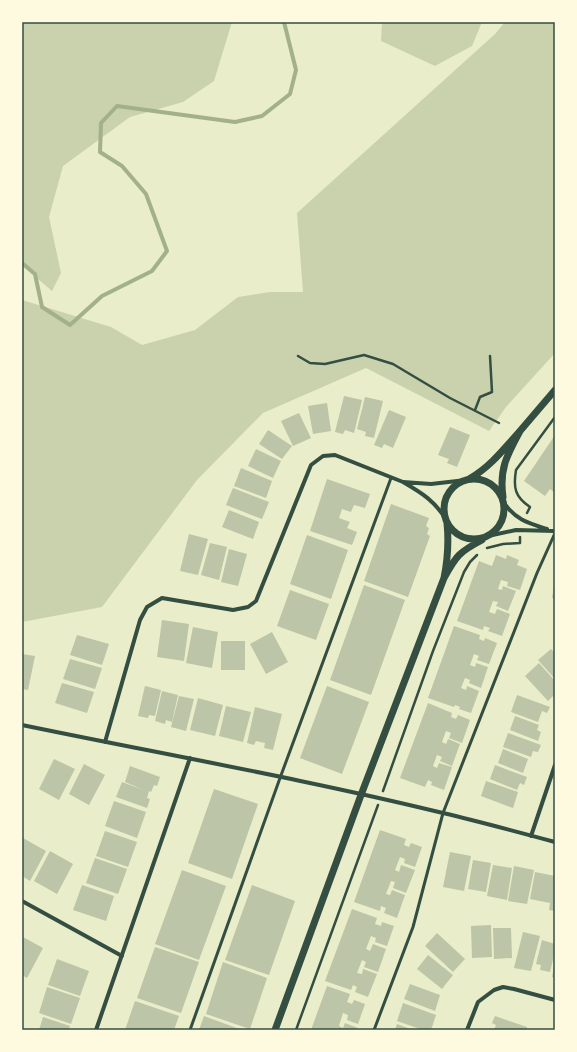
<svg xmlns="http://www.w3.org/2000/svg" width="577" height="1052" viewBox="0 0 577 1052" font-family="Helvetica,sans-serif">
<style>
.green{fill:#cad2ad}
.lines{fill:none;stroke-linecap:round;stroke-linejoin:round}
.stream{stroke:#a3b18a;stroke-width:4}
.building{fill:#bcc5a7}
.path{stroke:#344e41;stroke-width:2.5}
.service{stroke:#344e41;stroke-width:3}
.minor{stroke:#344e41;stroke-width:4}
.tertiary{stroke:#344e41;stroke-width:7}
.neatline{fill:none;stroke:#344e41;stroke-width:1.5}
</style>
<rect width="100%" height="100%" fill="#e9edc9"/>
<!-- green -->
<path class="green" d="M 22,22 L 232,22 L 214,81 L 183,102 L 130,117 L 63,166 L 49,217 L 61,273 L 52,291 L 24,267 L 22,263 Z
M 382,22 L 482,22 L 472,46 L 435,66 L 381,41 Z
M 505,22 L 555,22 L 555,353 L 506,407 L 489,431 L 366,368 L 263,413 L 197,480 L 102,607 L 22,622 L 22,300 L 111,327 L 142,345 L 195,330 L 238,297 L 270,292 L 303,292 L 297,213 L 495,34 Z"/>
<g class="lines">
<!-- stream -->
<path class="stream" d="M 22,263 L 35,274 L 42,307 L 70,325 L 102,296 L 152,271 L 167,251 L 146,194 L 122,166 L 100,152 L 101,123 L 117,106 L 235,122 L 262,116 L 290,94 L 296,70 L 284,22"/>
</g>
<!-- building -->
<path class="building" d="M 344,396 L 362,400 L 354,433 L 345,430 L 343,434 L 335,432 Z
M 365,397 L 383,401 L 374,438 L 365,436 L 366,432 L 357,429 Z
M 327,403 L 331,431 L 313,434 L 308,406 Z
M 389,410 L 406,417 L 393,448 L 384,444 L 382,448 L 374,445 Z
M 299,413 L 311,438 L 293,446 L 281,421 Z
M 450,427 L 470,435 L 457,467 L 447,463 L 449,459 L 438,455 Z
M 268,430 L 292,446 L 282,459 L 259,444 Z
M 555,435 L 555,493 L 550,489 L 545,496 L 524,481 Z
M 256,449 L 281,461 L 273,478 L 248,466 Z
M 241,468 L 272,481 L 266,498 L 234,486 Z
M 327,479 L 370,494 L 365,508 L 354,505 L 351,512 L 342,509 L 339,518 L 350,522 L 347,528 L 357,532 L 352,545 L 310,531 Z
M 233,488 L 269,502 L 262,519 L 226,505 Z
M 391,504 L 429,518 L 426,526 L 429,528 L 427,534 L 430,536 L 408,597 L 364,581 Z
M 229,510 L 259,522 L 253,539 L 222,527 Z
M 189,534 L 208,539 L 198,575 L 180,571 Z
M 307,535 L 348,550 L 331,599 L 290,584 Z
M 210,543 L 227,547 L 219,580 L 201,575 Z
M 229,549 L 247,554 L 238,586 L 221,582 Z
M 496,555 L 506,559 L 507,555 L 519,560 L 517,565 L 527,569 L 520,590 L 507,586 L 508,582 L 501,580 L 498,589 L 502,590 L 503,586 L 516,591 L 508,611 L 496,606 L 498,602 L 493,601 L 489,612 L 495,614 L 497,609 L 510,614 L 502,636 L 488,631 L 490,628 L 484,626 L 483,630 L 457,621 L 479,561 L 492,566 Z
M 364,585 L 405,600 L 371,695 L 330,680 Z
M 554,586 L 555,586 L 555,599 L 552,598 Z
M 290,590 L 329,604 L 316,640 L 277,626 Z
M 162,620 L 189,624 L 184,661 L 157,657 Z
M 454,626 L 480,635 L 479,639 L 484,641 L 485,638 L 497,643 L 489,664 L 477,660 L 479,656 L 474,654 L 470,665 L 475,667 L 476,663 L 488,667 L 481,688 L 469,683 L 470,680 L 465,678 L 461,688 L 466,690 L 467,686 L 479,691 L 471,713 L 459,709 L 460,707 L 455,705 L 454,707 L 428,698 Z
M 193,627 L 218,632 L 212,668 L 186,663 Z
M 272,632 L 288,662 L 266,674 L 250,644 Z
M 77,635 L 109,644 L 102,665 L 70,655 Z
M 221,641 L 245,641 L 245,670 L 221,670 Z
M 551,649 L 555,653 L 555,679 L 538,660 Z
M 22,654 L 35,656 L 28,690 L 22,689 Z
M 70,659 L 102,668 L 95,689 L 63,679 Z
M 539,663 L 555,681 L 555,694 L 548,701 L 525,676 Z
M 62,683 L 94,692 L 87,713 L 55,703 Z
M 145,686 L 161,690 L 155,716 L 149,715 L 148,718 L 138,716 Z
M 327,686 L 369,702 L 342,774 L 300,758 Z
M 162,691 L 178,695 L 172,722 L 166,720 L 165,724 L 155,721 Z
M 517,695 L 550,707 L 547,713 L 542,711 L 538,722 L 511,712 Z
M 179,696 L 194,699 L 186,731 L 171,727 Z
M 198,698 L 223,705 L 215,736 L 190,730 Z
M 428,703 L 452,713 L 451,717 L 456,719 L 458,715 L 470,720 L 462,743 L 449,738 L 451,733 L 446,731 L 442,742 L 446,744 L 448,739 L 460,744 L 452,766 L 440,761 L 442,757 L 437,755 L 433,766 L 437,768 L 439,763 L 452,767 L 444,790 L 431,785 L 432,782 L 428,780 L 425,787 L 400,778 Z
M 226,706 L 251,712 L 243,742 L 219,736 Z
M 255,707 L 282,714 L 273,750 L 264,748 L 265,743 L 256,741 L 254,745 L 247,743 Z
M 515,716 L 539,725 L 537,730 L 541,732 L 538,741 L 510,730 Z
M 508,733 L 541,745 L 538,752 L 533,751 L 531,757 L 503,747 Z
M 503,749 L 528,759 L 523,773 L 498,763 Z
M 54,759 L 75,769 L 59,800 L 39,789 Z
M 84,764 L 105,775 L 89,805 L 69,794 Z
M 495,765 L 527,777 L 524,785 L 520,783 L 517,790 L 490,779 Z
M 130,766 L 160,777 L 157,786 L 154,785 L 151,792 L 149,791 L 147,798 L 150,799 L 147,808 L 116,797 L 122,782 L 144,790 L 125,782 Z
M 486,781 L 518,792 L 513,808 L 481,796 Z
M 214,789 L 258,804 L 232,879 L 188,863 Z
M 114,801 L 146,812 L 137,838 L 105,826 Z
M 380,830 L 406,839 L 404,845 L 409,847 L 411,843 L 422,847 L 415,867 L 404,863 L 405,859 L 400,857 L 395,870 L 399,872 L 401,865 L 415,870 L 406,893 L 393,888 L 395,882 L 391,881 L 386,894 L 390,895 L 392,890 L 405,895 L 397,918 L 384,913 L 386,908 L 381,906 L 380,911 L 354,902 Z
M 105,831 L 137,842 L 128,867 L 96,856 Z
M 23,838 L 46,851 L 30,881 L 22,876 L 22,840 Z
M 50,851 L 73,864 L 57,894 L 34,881 Z
M 450,852 L 471,856 L 464,891 L 443,887 Z
M 95,858 L 127,869 L 118,894 L 86,883 Z
M 473,860 L 491,863 L 486,892 L 468,889 Z
M 493,865 L 512,868 L 507,900 L 487,896 Z
M 514,866 L 534,870 L 527,904 L 508,901 Z
M 182,870 L 226,886 L 199,960 L 155,944 Z
M 535,872 L 555,876 L 555,911 L 549,910 L 550,903 L 530,899 Z
M 82,885 L 114,896 L 106,921 L 73,910 Z
M 252,885 L 295,901 L 269,975 L 225,960 Z
M 352,909 L 377,918 L 375,924 L 381,926 L 382,922 L 394,926 L 387,946 L 375,942 L 376,938 L 371,936 L 366,949 L 370,951 L 373,944 L 386,949 L 378,972 L 364,967 L 366,962 L 362,960 L 357,973 L 362,974 L 363,969 L 377,974 L 368,997 L 355,992 L 357,987 L 353,985 L 351,990 L 325,981 Z
M 491,925 L 492,957 L 472,958 L 471,926 Z
M 493,928 L 511,928 L 512,958 L 494,959 Z
M 523,932 L 540,936 L 531,971 L 514,968 Z
M 437,933 L 465,959 L 453,972 L 425,946 Z
M 23,937 L 43,948 L 27,978 L 22,975 Z
M 542,940 L 555,944 L 555,951 L 550,972 L 540,970 L 541,965 L 536,964 Z
M 155,947 L 199,962 L 181,1013 L 137,998 Z
M 428,955 L 453,975 L 442,989 L 417,969 Z
M 57,959 L 89,971 L 80,996 L 48,985 Z
M 223,962 L 267,978 L 250,1029 L 206,1014 Z
M 554,966 L 555,966 L 555,978 L 552,977 Z
M 410,984 L 440,995 L 435,1011 L 404,999 Z
M 327,986 L 350,994 L 347,1002 L 352,1004 L 354,1000 L 365,1004 L 358,1024 L 347,1020 L 348,1015 L 343,1013 L 339,1026 L 343,1028 L 345,1023 L 358,1028 L 357,1030 L 311,1030 Z
M 47,987 L 80,998 L 71,1024 L 39,1013 Z
M 135,1001 L 179,1016 L 174,1030 L 125,1030 Z
M 403,1003 L 436,1015 L 431,1030 L 423,1030 L 397,1021 Z
M 204,1016 L 242,1030 L 199,1030 Z
M 495,1016 L 527,1027 L 527,1030 L 494,1030 L 496,1025 L 492,1023 Z
M 43,1017 L 70,1026 L 69,1030 L 39,1030 Z
M 397,1024 L 413,1030 L 395,1030 Z"/>
<g class="lines">
<!-- path -->
<path class="path" d="M 298,356 L 310,363 L 325,364 L 364,355 L 393,364 L 450,398 L 499,423
M 475,410 L 480,397 L 492,392 L 490,356
M 527,513 L 530,507 C 515,497 513,488 516,470 L 555,417
M 487,548 L 503,544 L 520,543 L 520,537
M 383,791 L 433,651 L 464,572 L 470,562 L 477,555
M 296,1030 L 378,805"/>
<!-- service -->
<path class="service" d="M 190,1030 L 280,778 L 391,478
M 374,1030 L 413,927 L 443,813 L 537,573 L 555,533"/>
<!-- minor -->
<path class="minor" d="M 504,503 C 516,520 528,523 547,529
M 447,521 C 435,501 422,493 403,482 L 431,484 L 466,480
M 488,536 L 516,530 L 555,531
M 22,725 C 162,754 304,779 443,813 C 481,822 518,832 555,842
M 105,742 L 140,620 L 147,607 L 162,598 L 233,610 L 248,607 L 256,601 L 311,465 L 323,456 L 335,455 L 403,482
M 531,836 L 555,765
M 22,901 L 122,956
M 96,1030 L 190,758
M 467,1030 L 478,1002 L 494,990 L 503,987 L 514,989 L 555,1000"/>
<!-- tertiary -->
<path class="tertiary" d="M 520,431 L 555,390
M 469,479 C 490,467 504,449 520,431 C 507,455 499,469 503,497
M444 509a30 30 0 1 1 60 0a30 30 0 1 1-60 0Z
M 447,523 C 449,543 448,558 444,578 C 456,556 459,552 482,540
M 275,1030 L 361,795 L 444,578"/>
</g>
<!-- border -->
<rect width="577" height="1052" fill="none" stroke="#fefae0" stroke-width="46"/>
<rect x="23" y="23" width="531" height="1006" class="neatline"/>
</svg>
